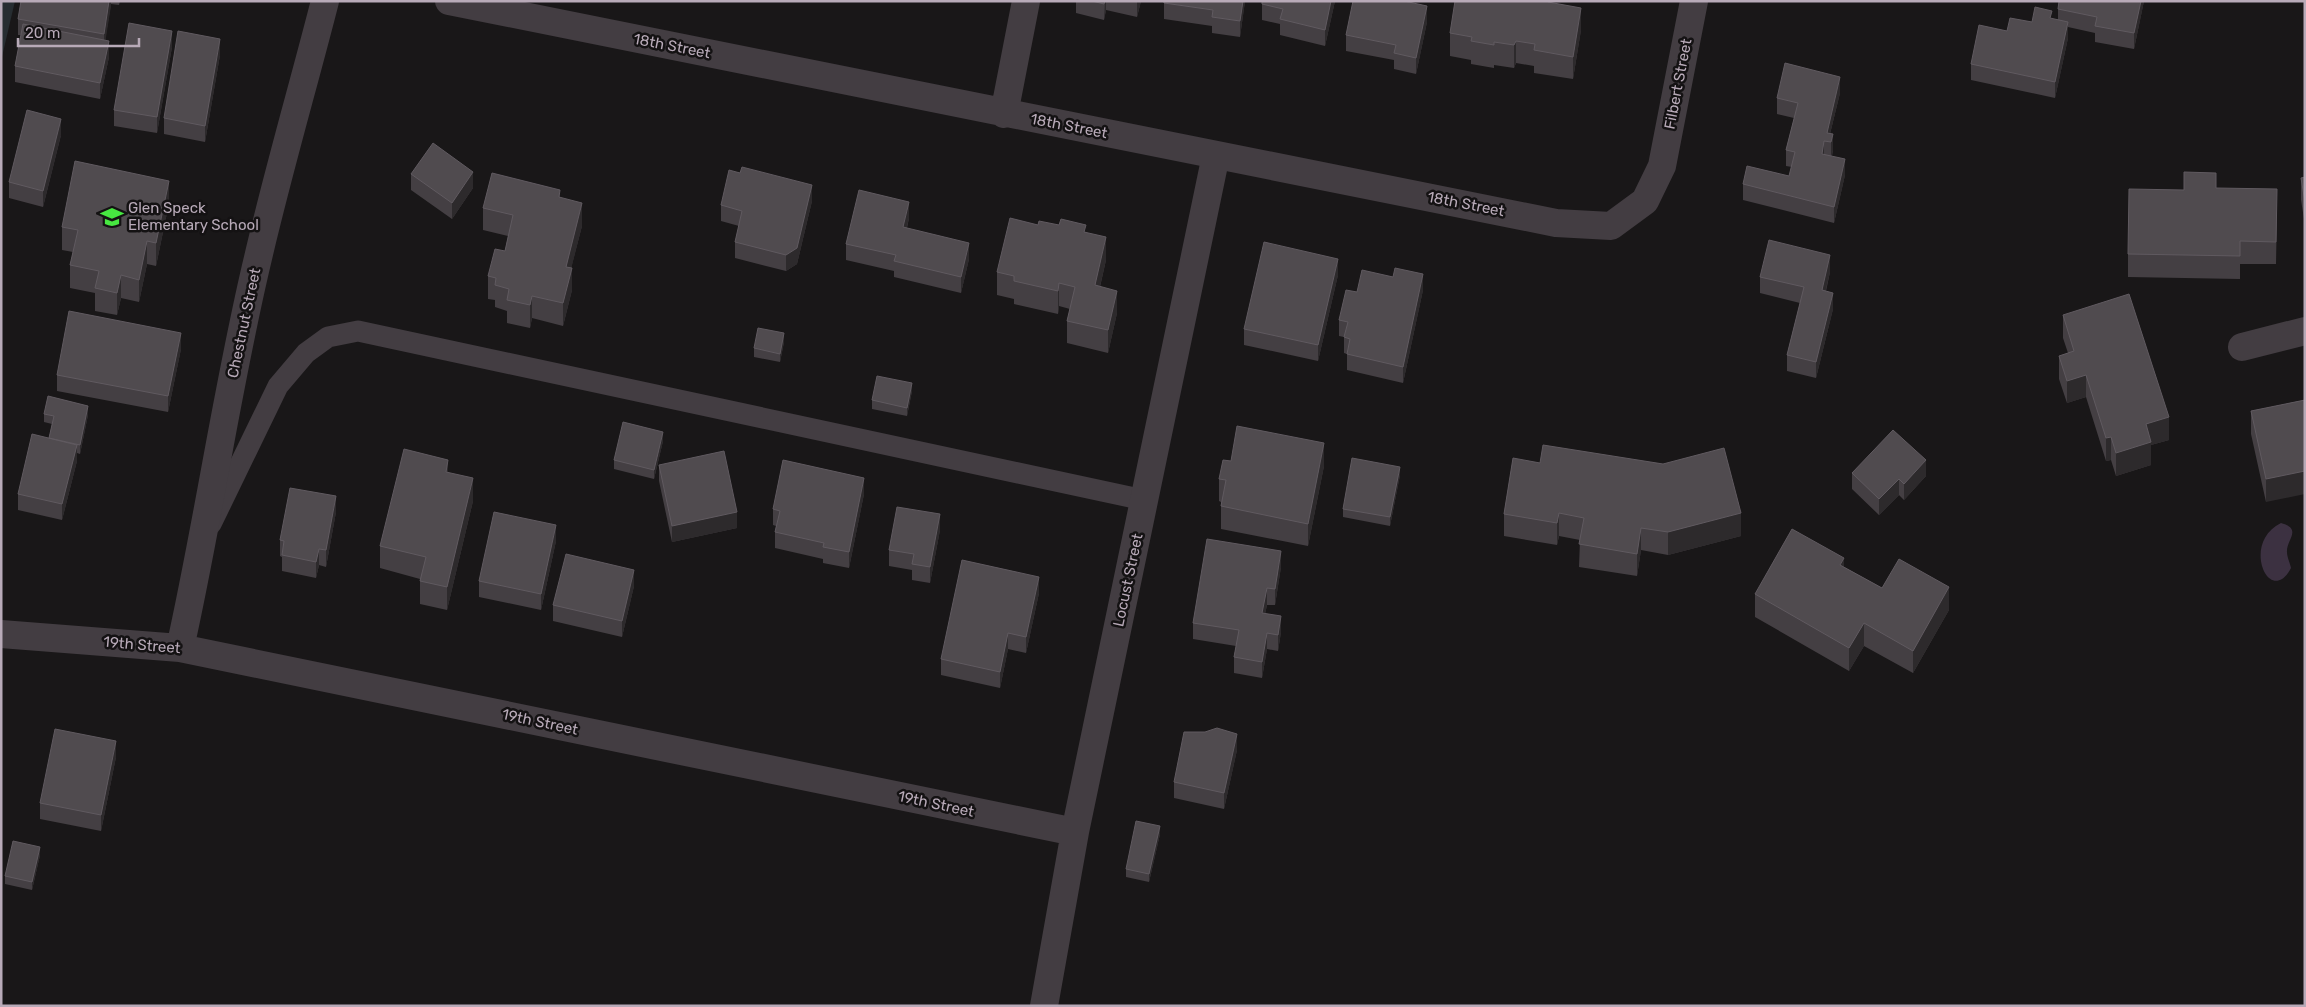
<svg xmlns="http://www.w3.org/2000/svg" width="2306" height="1007" viewBox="0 0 2306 1007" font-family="Rubik,sans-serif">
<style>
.green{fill:#272d31}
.water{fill:#3c3141}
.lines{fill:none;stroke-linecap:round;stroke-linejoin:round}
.service{stroke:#433d42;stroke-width:21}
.minor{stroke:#433d42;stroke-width:28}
.wall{fill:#443f43}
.shaded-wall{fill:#2d2a2c}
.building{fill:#504b4f;stroke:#605a60}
.labels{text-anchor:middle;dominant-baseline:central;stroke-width:5;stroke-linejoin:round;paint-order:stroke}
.street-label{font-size:15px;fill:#b8aab8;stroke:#141213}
.poi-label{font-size:15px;fill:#b8aab8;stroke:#141213;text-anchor:start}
</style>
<rect width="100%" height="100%" fill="#191718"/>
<!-- green -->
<path class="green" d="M 1,1 L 15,1 L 1,61 Z"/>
<!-- water -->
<path class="water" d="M 2281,523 C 2303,529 2286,540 2287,552 C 2287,557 2290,563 2291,568 C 2270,608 2240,543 2281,523 Z"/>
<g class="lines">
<!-- service -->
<path class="service" d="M 211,524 L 278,386 L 306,353 L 328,337 L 358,331 L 1144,500"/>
<!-- minor -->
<path class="minor" d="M 449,1 L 1556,223 L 1611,226 L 1645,201 L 1662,166 L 1694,1
M 1004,114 L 1026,1
M 2242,347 L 2305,331
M 1,634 L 180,648 L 1075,832
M 180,648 C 209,518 227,387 258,258 C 278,172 303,87 325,1
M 1044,1006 L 1075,832 L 1216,155"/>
</g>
<!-- wall -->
<path class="wall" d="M 21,1 L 120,1 L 119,5 L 111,4 L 105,40 L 109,57 L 100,99 L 15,82 L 15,66 L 21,35 L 18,35 L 18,19 Z
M 1076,1 L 1141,1 L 1137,17 L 1106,10 L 1104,20 L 1076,13 Z
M 1164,1 L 1245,1 L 1240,37 L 1212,33 L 1212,26 L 1164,19 Z
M 1262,1 L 1335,1 L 1325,46 L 1280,35 L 1280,24 L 1262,20 Z
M 1551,1 L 1551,3 L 1581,30 L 1573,79 L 1534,73 L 1534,66 L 1516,63 L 1514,68 L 1494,65 L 1494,68 L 1471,64 L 1471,60 L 1450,56 L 1450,33 Z
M 2144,1 L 2134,49 L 2095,42 L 2095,33 L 2068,27 L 2068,38 L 2055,98 L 1971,80 L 1971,64 L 2007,31 L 2032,22 L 2052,19 L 2058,20 L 2058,9 Z
M 1427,22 L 1416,74 L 1394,69 L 1394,60 L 1346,51 L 1346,35 Z
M 172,47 L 157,133 L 114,126 L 114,110 Z
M 220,55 L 205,142 L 164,134 L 164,118 Z
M 1840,93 L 1830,134 L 1833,150 L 1832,156 L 1845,175 L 1834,223 L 1743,200 L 1743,184 L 1789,176 L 1792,167 L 1786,166 L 1786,150 L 1794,118 L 1777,114 L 1777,98 Z
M 61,135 L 43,207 L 9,198 L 9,182 Z
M 411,174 L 473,188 L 452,219 L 411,190 Z
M 2305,177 L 2305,225 L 2301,200 L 2301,178 Z
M 2216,188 L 2277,212 L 2276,264 L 2240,264 L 2240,279 L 2128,277 L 2128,254 L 2184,190 Z
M 560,197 L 582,226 L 571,268 L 572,290 L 563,326 L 532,318 L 530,328 L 507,323 L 507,311 L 495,307 L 495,300 L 488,299 L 488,276 L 505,251 L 508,236 L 483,230 L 483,208 Z
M 812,201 L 797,264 L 786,271 L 735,258 L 735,242 L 739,226 L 721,221 L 721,205 Z
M 169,203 L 156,266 L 147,264 L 139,302 L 121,298 L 117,315 L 95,311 L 95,293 L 70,288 L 70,265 L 73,252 L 62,250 L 62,227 Z
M 909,218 L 907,228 L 969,259 L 961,293 L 894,277 L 894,271 L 846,260 L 846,244 Z
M 1038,225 L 1086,232 L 1106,260 L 1100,287 L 1117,313 L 1108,353 L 1067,343 L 1067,321 L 1070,309 L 1059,306 L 1058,314 L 1014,304 L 1014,299 L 997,295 L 997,272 Z
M 1830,272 L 1826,291 L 1833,309 L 1816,378 L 1787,371 L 1787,355 L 1800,303 L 1760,293 L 1760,277 Z
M 1338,275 L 1318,361 L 1244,345 L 1244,329 Z
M 1423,290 L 1403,383 L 1347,370 L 1347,354 L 1344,353 L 1344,337 L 1339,336 L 1339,320 Z
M 2063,315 L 2169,440 L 2151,445 L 2151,465 L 2116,476 L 2111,460 L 2106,461 L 2086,397 L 2067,403 L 2059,379 L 2059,356 L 2068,353 L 2063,338 Z
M 784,342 L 780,362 L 754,357 L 754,348 Z
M 181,349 L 168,412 L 57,391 L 57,375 Z
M 912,391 L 907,416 L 872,409 L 872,400 Z
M 2305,400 L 2266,502 L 2251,434 L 2251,411 Z
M 44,414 L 88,415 L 80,454 L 77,453 L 77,461 L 62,520 L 18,510 L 18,494 L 49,438 L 52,424 L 44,422 Z
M 663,441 L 654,479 L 614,469 L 614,460 Z
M 1513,458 L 1741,536 L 1668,555 L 1641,550 L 1637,576 L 1579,567 L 1580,540 L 1559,536 L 1557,545 L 1504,536 L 1504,514 Z
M 1231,461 L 1324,466 L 1308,546 L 1221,529 L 1221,502 L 1219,501 L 1219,479 Z
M 659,465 L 737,528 L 672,542 L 659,481 Z
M 448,472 L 473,501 L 447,610 L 420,604 L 420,579 L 380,568 L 380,546 Z
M 1852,473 L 1926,476 L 1904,500 L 1899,495 L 1879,515 L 1852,489 Z
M 1400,475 L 1390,526 L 1343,517 L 1343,509 Z
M 864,494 L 849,568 L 823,563 L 823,559 L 775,548 L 775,532 L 776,526 L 773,525 L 773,509 Z
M 336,512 L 326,567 L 319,565 L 316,578 L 282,571 L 282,557 L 280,556 L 280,540 Z
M 940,530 L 930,583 L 912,580 L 912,570 L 889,566 L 889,550 Z
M 556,541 L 541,610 L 479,597 L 479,581 Z
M 1281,567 L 1275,605 L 1267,605 L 1265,614 L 1281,632 L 1278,651 L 1267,649 L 1262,678 L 1234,673 L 1234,657 L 1236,646 L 1193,639 L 1193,623 Z
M 1844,567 L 1882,588 L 1949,610 L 1913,673 L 1864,646 L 1849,671 L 1755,617 L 1755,594 Z
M 634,586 L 622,637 L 553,621 L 553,605 Z
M 1039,593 L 1026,653 L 1008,649 L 1000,688 L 941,675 L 941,659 Z
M 1237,750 L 1224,809 L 1174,798 L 1174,782 Z
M 116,757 L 101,831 L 40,819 L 40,803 Z
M 1160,834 L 1149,882 L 1126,877 L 1126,869 Z
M 40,855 L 32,890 L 5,884 L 5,876 Z"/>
<!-- shaded-wall -->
<path class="shaded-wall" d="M 109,1 L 111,1 L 111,6 L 104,50 L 104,34 Z
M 1105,1 L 1106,1 L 1106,10 L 1104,20 Z
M 1137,1 L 1141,1 L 1137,17 Z
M 1243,1 L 1245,1 L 1240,37 L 1240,21 Z
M 1331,1 L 1335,1 L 1325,46 L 1325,30 Z
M 2141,1 L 2144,1 L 2134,49 L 2134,33 Z
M 1427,6 L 1427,22 L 1416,74 L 1416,58 Z
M 1581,8 L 1581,30 L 1573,79 L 1573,57 Z
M 2068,22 L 2068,38 L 2055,98 L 2055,82 Z
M 172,31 L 172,47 L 157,133 L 157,117 Z
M 220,39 L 220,55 L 205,142 L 205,126 Z
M 109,41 L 109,57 L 100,99 L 100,83 Z
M 1516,41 L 1516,63 L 1514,68 L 1514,45 Z
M 1840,77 L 1840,93 L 1828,142 L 1827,133 Z
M 61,119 L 61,135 L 43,207 L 43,191 Z
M 1833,134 L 1833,150 L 1831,158 L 1831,142 Z
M 1824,141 L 1824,157 L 1822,154 Z
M 1845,159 L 1845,175 L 1834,223 L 1834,207 Z
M 473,172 L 473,188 L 452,219 L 452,203 Z
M 169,181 L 169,203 L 156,266 L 156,243 Z
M 812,185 L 812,201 L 797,264 L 786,271 L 786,255 Z
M 909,202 L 909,218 L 903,243 L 903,227 Z
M 582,203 L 582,226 L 566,289 L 566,267 Z
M 1106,237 L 1106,260 L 1095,308 L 1095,285 Z
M 147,241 L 147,264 L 139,302 L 139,280 Z
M 969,243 L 969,259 L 961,293 L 961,277 Z
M 1830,255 L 1830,272 L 1822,306 L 1822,290 Z
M 1338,259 L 1338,275 L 1318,361 L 1318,345 Z
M 572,268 L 572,290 L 563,326 L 563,303 Z
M 1423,274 L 1423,290 L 1403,383 L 1403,367 Z
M 121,275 L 121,298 L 117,315 L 117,293 Z
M 1059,283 L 1059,306 L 1058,314 L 1058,291 Z
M 1117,291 L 1117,313 L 1108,353 L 1108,330 Z
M 1833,293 L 1833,309 L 1816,378 L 1816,362 Z
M 532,296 L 532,318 L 530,328 L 530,305 Z
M 181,333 L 181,349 L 168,412 L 168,396 Z
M 784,333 L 784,342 L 780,362 L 780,354 Z
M 2086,375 L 2086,397 L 2067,403 L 2067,381 Z
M 912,383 L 912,391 L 907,416 L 907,408 Z
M 88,406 L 88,415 L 80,454 L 80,445 Z
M 2169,417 L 2169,440 L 2151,445 L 2151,465 L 2116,476 L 2116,453 L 2146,424 Z
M 663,432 L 663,441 L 654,479 L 654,470 Z
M 2111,437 L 2111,460 L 2106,461 L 2106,438 Z
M 1324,443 L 1324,466 L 1308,546 L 1308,524 Z
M 77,445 L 77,461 L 62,520 L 62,504 Z
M 448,460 L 448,482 L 446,472 Z
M 1926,460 L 1926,476 L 1904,500 L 1904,484 Z
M 1400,467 L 1400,475 L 1390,526 L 1390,517 Z
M 2305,471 L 2305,494 L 2266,502 L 2266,479 Z
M 473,478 L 473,501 L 447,610 L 447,587 Z
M 864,478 L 864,494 L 849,568 L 849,552 Z
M 1899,479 L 1899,495 L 1879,515 L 1879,499 Z
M 336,496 L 336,512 L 326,567 L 326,550 Z
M 737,512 L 737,528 L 672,542 L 672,526 Z
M 1559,513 L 1559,536 L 1557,545 L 1557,523 Z
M 1741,513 L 1741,536 L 1668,555 L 1668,532 Z
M 940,514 L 940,530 L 930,583 L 930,567 Z
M 556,525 L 556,541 L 541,610 L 541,594 Z
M 1641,528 L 1641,550 L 1637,576 L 1637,554 Z
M 319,549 L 319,565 L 316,578 L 316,562 Z
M 1281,551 L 1281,567 L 1275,605 L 1275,589 Z
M 1844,558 L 1844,581 L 1840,565 Z
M 634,570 L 634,586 L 622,637 L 622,621 Z
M 1039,577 L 1039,593 L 1026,653 L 1026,637 Z
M 1949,587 L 1949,610 L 1913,673 L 1913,651 Z
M 1267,588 L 1267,605 L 1262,629 L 1262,613 Z
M 1281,616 L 1281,632 L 1278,651 L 1278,635 Z
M 1864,623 L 1864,646 L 1849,671 L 1849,648 Z
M 1008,633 L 1008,649 L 1000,688 L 1000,672 Z
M 1267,633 L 1267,649 L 1262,678 L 1262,662 Z
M 1237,734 L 1237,750 L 1224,809 L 1224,793 Z
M 116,741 L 116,757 L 101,831 L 101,815 Z
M 1160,826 L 1160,834 L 1149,882 L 1149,874 Z
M 40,847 L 40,855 L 32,890 L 32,882 Z"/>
<!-- building -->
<path class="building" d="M 21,1 L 109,1 L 104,34 L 18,19 Z
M 1092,1 L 1105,1 L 1104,4 Z
M 1164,1 L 1243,1 L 1240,21 L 1212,17 L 1213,10 L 1164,3 Z
M 1262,1 L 1331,1 L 1325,30 L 1280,19 L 1283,9 L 1262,4 Z
M 1353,1 L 1404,1 L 1427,6 L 1416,58 L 1394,53 L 1396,45 L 1346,35 Z
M 1455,1 L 1548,1 L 1548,2 L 1581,8 L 1573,57 L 1534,50 L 1535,44 L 1516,41 L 1514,45 L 1494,42 L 1494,45 L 1471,41 L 1472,37 L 1450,33 Z
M 2059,1 L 2141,1 L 2134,33 L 2095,26 L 2097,17 L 2058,9 Z
M 2035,7 L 2052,11 L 2050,18 L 2068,22 L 2055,82 L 1971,64 L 1979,25 L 2007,31 L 2010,18 L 2032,22 Z
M 129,23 L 172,31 L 157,117 L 114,110 Z
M 23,24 L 109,41 L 100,83 L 15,66 Z
M 178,31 L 220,39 L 205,126 L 164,118 Z
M 1785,63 L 1840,77 L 1827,133 L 1833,134 L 1831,142 L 1824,141 L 1822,154 L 1845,159 L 1834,207 L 1743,184 L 1747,166 L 1789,176 L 1795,152 L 1786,150 L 1798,103 L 1777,98 Z
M 27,110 L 61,119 L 43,191 L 9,182 Z
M 433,143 L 473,172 L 452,203 L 411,174 Z
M 75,161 L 169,181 L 156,243 L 147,241 L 139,280 L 121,275 L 117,293 L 95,288 L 99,271 L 70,265 L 78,230 L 62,227 Z
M 742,167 L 812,185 L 797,248 L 786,255 L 735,242 L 742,211 L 721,205 L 729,170 L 740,173 Z
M 2184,172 L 2216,173 L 2216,188 L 2277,189 L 2276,242 L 2240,241 L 2240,256 L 2128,254 L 2129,189 L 2184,190 Z
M 492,173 L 560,190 L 559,197 L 582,203 L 566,267 L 572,268 L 563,303 L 532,296 L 530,305 L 507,300 L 509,289 L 495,285 L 496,278 L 488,276 L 495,249 L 505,251 L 513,215 L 483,208 Z
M 2305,177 L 2305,202 L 2301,178 Z
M 859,190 L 909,202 L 903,227 L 969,243 L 961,277 L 894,261 L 896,255 L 846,244 Z
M 1010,218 L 1038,225 L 1039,221 L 1059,225 L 1061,219 L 1086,225 L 1084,232 L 1106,237 L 1095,285 L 1117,291 L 1108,330 L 1067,321 L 1075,287 L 1059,283 L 1058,291 L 1014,281 L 1014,276 L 997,272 Z
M 1769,240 L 1830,255 L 1822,290 L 1833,293 L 1816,362 L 1787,355 L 1804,287 L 1760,277 Z
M 1264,242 L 1338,259 L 1318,345 L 1244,329 Z
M 1395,268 L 1423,274 L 1403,367 L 1347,354 L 1350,339 L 1344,337 L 1348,322 L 1339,320 L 1346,290 L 1357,292 L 1362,270 L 1393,277 Z
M 2129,294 L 2169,417 L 2146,424 L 2151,442 L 2116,453 L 2111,437 L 2106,438 L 2086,375 L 2067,381 L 2059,356 L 2074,351 L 2063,315 Z
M 69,311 L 181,333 L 168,396 L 57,375 Z
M 758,328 L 784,333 L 780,354 L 754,348 Z
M 877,376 L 912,383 L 907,408 L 872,400 Z
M 48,396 L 88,406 L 80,445 L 49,438 L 54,416 L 44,414 Z
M 2305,400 L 2305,471 L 2266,479 L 2251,411 Z
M 623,422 L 663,432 L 654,470 L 614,460 Z
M 1237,426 L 1324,443 L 1308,524 L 1221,506 L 1226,480 L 1219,479 L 1223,460 L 1231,461 Z
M 1893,430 L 1926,460 L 1904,484 L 1899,479 L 1879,499 L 1852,473 Z
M 32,434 L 77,445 L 62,504 L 18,494 Z
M 1543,445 L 1663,464 L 1724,448 L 1741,513 L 1668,532 L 1641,528 L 1637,554 L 1579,544 L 1584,518 L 1559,513 L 1557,523 L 1504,514 L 1513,458 L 1540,463 Z
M 404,449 L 448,460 L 446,472 L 473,478 L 447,587 L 420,581 L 426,557 L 380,546 Z
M 724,451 L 737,512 L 672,526 L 659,465 Z
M 1352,458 L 1400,467 L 1390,517 L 1343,509 Z
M 783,460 L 864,478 L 849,552 L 823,547 L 824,543 L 775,532 L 780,511 L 773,509 Z
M 290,488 L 336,496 L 326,550 L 319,549 L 316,562 L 282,555 L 284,541 L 280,540 Z
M 897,507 L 940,514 L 930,567 L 912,564 L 914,554 L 889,550 Z
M 494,512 L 556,525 L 541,594 L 479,581 Z
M 1792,529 L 1844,558 L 1840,565 L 1882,588 L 1899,559 L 1949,587 L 1913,651 L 1864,623 L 1849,648 L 1755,594 Z
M 1207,539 L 1281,551 L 1275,589 L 1267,588 L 1262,613 L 1281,616 L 1278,635 L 1267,633 L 1262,662 L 1234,657 L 1239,630 L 1193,623 Z
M 566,554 L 634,570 L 622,621 L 553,605 Z
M 962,560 L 1039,577 L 1026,637 L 1008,633 L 1000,672 L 941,659 Z
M 1217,728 L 1237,734 L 1224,793 L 1174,782 L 1184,732 L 1205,732 Z
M 55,729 L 116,741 L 101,815 L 40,803 Z
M 1136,821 L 1160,826 L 1149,874 L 1126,869 Z
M 13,841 L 40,847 L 32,882 L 5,876 Z"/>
<!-- icons -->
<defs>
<symbol id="school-bare" viewBox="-9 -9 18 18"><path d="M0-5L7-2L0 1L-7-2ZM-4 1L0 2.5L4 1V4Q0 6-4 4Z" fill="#47e741" stroke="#141213" stroke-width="2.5" paint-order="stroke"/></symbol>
</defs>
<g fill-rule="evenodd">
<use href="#school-bare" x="96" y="201" width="32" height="32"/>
</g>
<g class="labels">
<!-- street labels -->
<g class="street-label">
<text transform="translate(672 46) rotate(11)">18th Street</text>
<text transform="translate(1678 84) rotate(-79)">Filbert Street</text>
<text transform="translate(1069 126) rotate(11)">18th Street</text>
<text transform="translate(1466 204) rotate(11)">18th Street</text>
<text transform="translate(244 323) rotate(-78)">Chestnut Street</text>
<text transform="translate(1128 580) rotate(-78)">Locust Street</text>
<text transform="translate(142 645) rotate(5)">19th Street</text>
<text transform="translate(540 722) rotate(12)">19th Street</text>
<text transform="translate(936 804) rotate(12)">19th Street</text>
</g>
<!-- poi labels -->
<g class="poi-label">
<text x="128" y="208">Glen Speck<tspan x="128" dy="17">Elementary School</tspan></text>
</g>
</g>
<!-- border -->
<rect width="2306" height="1007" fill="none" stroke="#b8aab8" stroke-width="5"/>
<!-- scale -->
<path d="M18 38v8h121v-8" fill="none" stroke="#b8aab8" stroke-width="2.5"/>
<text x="25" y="38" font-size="15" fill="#b8aab8" stroke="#141213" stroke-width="4" paint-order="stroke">20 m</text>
</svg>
